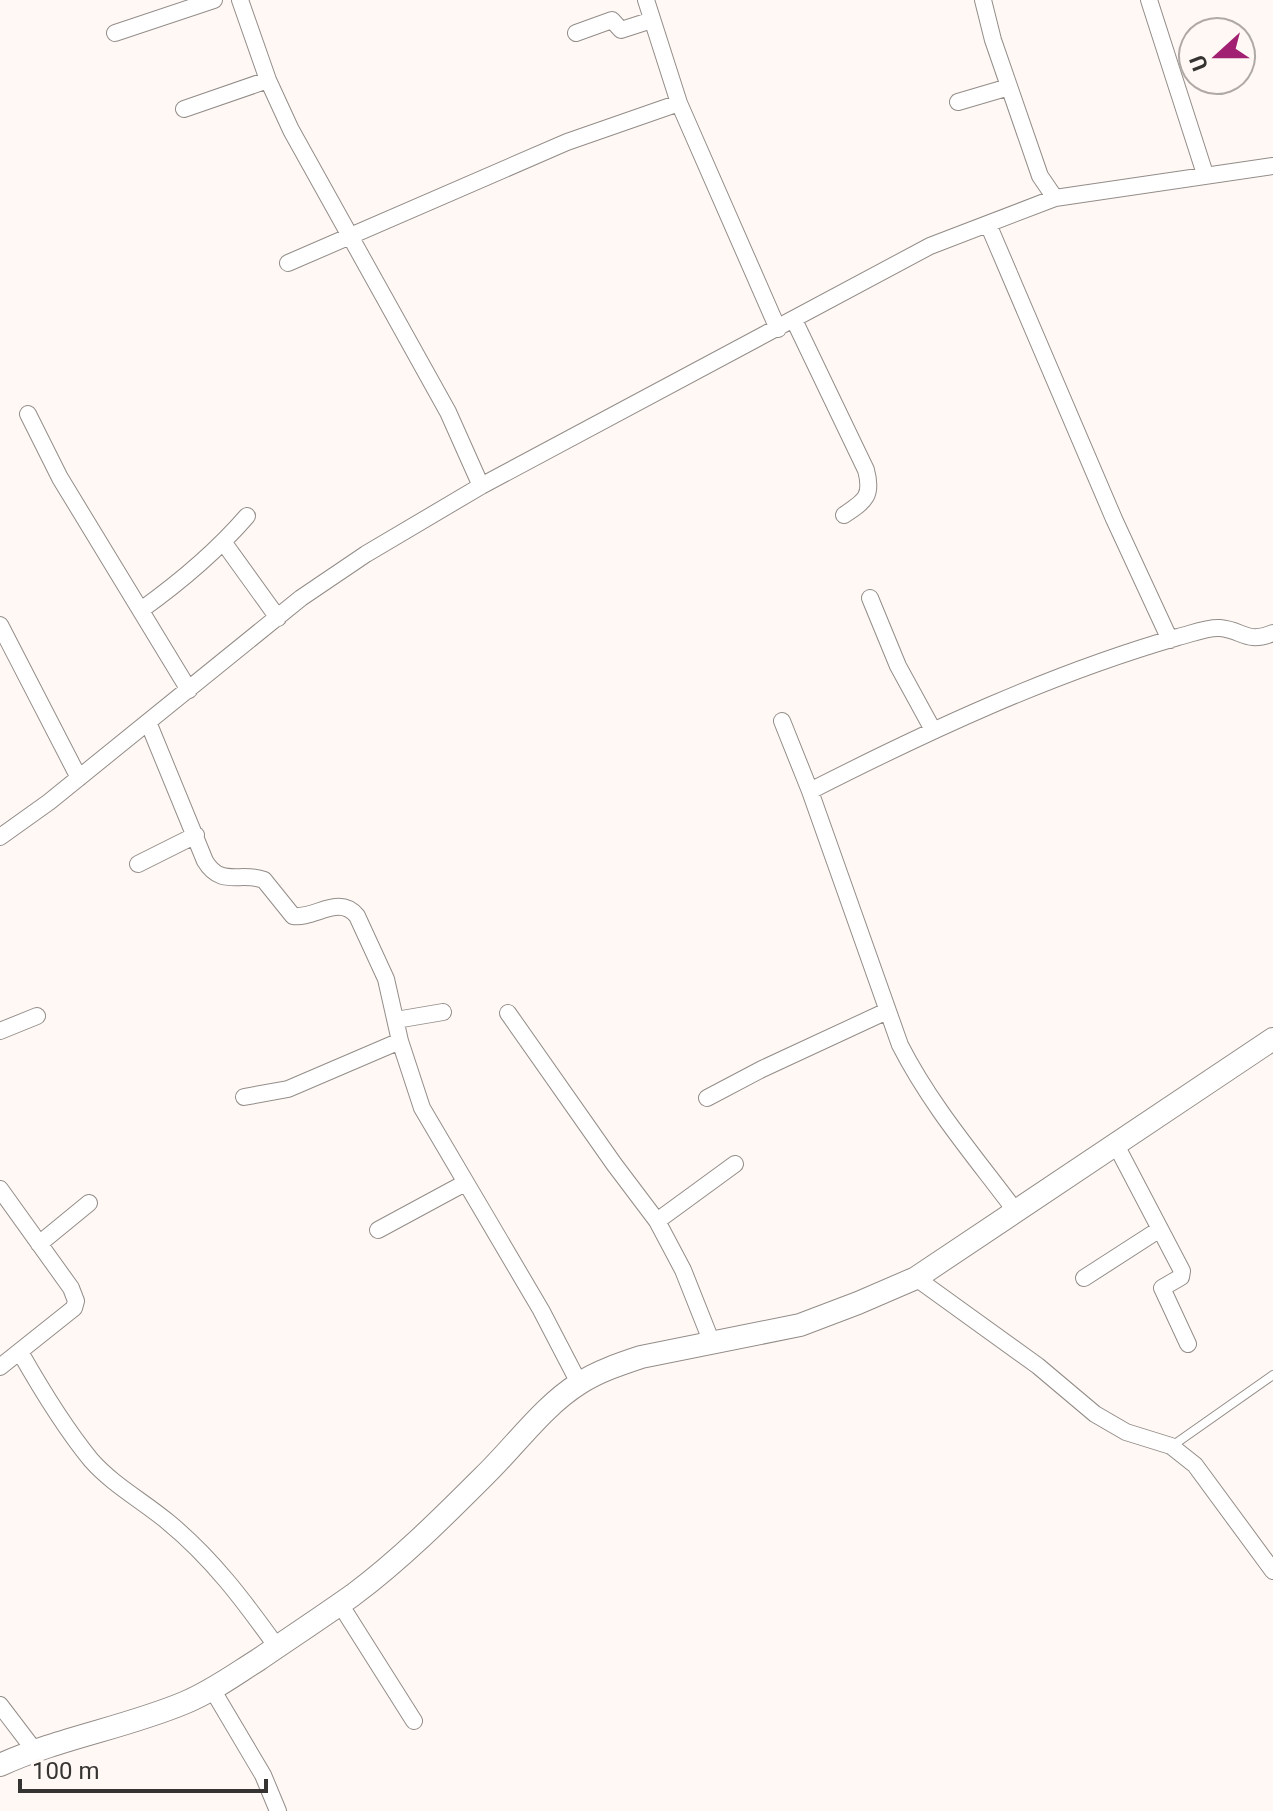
<svg xmlns="http://www.w3.org/2000/svg" width="1273" height="1811" viewBox="0 0 1273 1811" font-family="Roboto,sans-serif">
<style>
.lines{fill:none;stroke-linecap:round;stroke-linejoin:round}
.service-casing{stroke:#938d89;stroke-width:10}
.minor-casing{stroke:#938d89;stroke-width:18}
.secondary-casing{stroke:#938d89;stroke-width:24}
.service{stroke:#fff;stroke-width:8}
.minor{stroke:#fff;stroke-width:16}
.secondary{stroke:#fff;stroke-width:22}
</style>
<rect width="100%" height="100%" fill="#fff8f4"/>
<g class="lines">
<defs>
<path id="service" d="M 1172,1446 L 1273,1375"/>
<path id="minor" d="M 240,0 L 268,80 L 291,130 L 448,412 L 481,486
M 646,0 L 679,103 L 778,329
M 983,0 L 993,40 L 1040,176 L 1055,198
M 1149,0 L 1205,174
M 115,33 L 214,0
M 576,33 L 612,20 L 621,30 L 652,20
M 958,102 L 1009,87
M 184,109 L 268,80
M 988,224 L 1114,519 L 1170,640
M 288,263 L 567,142 L 679,103
M 794,320 L 866,470 C 873,496 865,501 844,515
M 28,414 L 60,478 L 189,690
M 224,543 L 278,618
M 870,598 L 898,666 L 933,730
M 141,610 C 180,582 215,553 247,516
M 0,625 L 79,778
M 782,721 L 810,791 L 900,1045 C 931,1106 976,1158 1017,1213
M 148,722 L 205,861 C 221,888 241,871 264,880 L 293,916 C 315,919 339,894 357,916 L 386,979 L 400,1041 L 422,1108 L 541,1310 L 579,1383
M 810,791 C 928,731 1050,674 1178,637 C 1191,634 1207,627 1220,628 C 1243,630 1246,644 1273,633
M 0,837 L 49,802 L 301,598 L 366,554 L 481,486 L 930,246 L 1055,198 L 1273,166
M 138,864 L 196,835
M 508,1013 L 614,1164 L 657,1221 L 683,1270 L 712,1343
M 396,1020 L 443,1012
M 0,1031 L 37,1016
M 244,1097 L 288,1089 L 400,1041
M 707,1098 L 762,1069 L 887,1011
M 1116,1145 L 1182,1271 L 1181,1277 L 1162,1288 L 1188,1344
M 0,1189 L 71,1288 L 76,1301 L 74,1308 L 0,1367
M 657,1221 L 735,1164
M 378,1230 L 465,1183
M 39,1244 L 89,1203
M 916,1278 L 1038,1366 L 1095,1414 L 1126,1432 L 1171,1446 L 1195,1465 L 1273,1571
M 1084,1278 L 1160,1229
M 20,1352 C 41,1389 64,1427 91,1460 C 113,1485 143,1501 168,1522 C 212,1558 244,1601 277,1647
M 340,1604 L 414,1721
M 212,1689 L 263,1775 L 278,1811
M 0,1705 L 35,1751"/>
<path id="secondary" d="M 0,1765 C 59,1738 124,1728 184,1703 C 211,1692 234,1675 258,1660 C 290,1638 322,1617 353,1595 C 400,1560 443,1517 484,1476 C 515,1446 543,1406 580,1383 C 599,1371 620,1364 641,1357 L 800,1325 L 858,1303 L 916,1278 L 1273,1039"/>
</defs>
<!-- service casing -->
<use href="#service" class="service-casing"/>
<!-- minor casing -->
<use href="#minor" class="minor-casing"/>
<!-- secondary casing -->
<use href="#secondary" class="secondary-casing"/>
<!-- service -->
<use href="#service" class="service"/>
<!-- minor -->
<use href="#minor" class="minor"/>
<!-- secondary -->
<use href="#secondary" class="secondary"/>
</g>
<!-- north arrow -->
<g transform="translate(1217 56) rotate(249)"><circle r="38" fill="#fff8f4" stroke="#afaaa6" stroke-width="2"/>
<path d="M0-6L14 30L0 20L-14 30Z" fill="#a12071"/>
<text y="-12" font-size="22" font-weight="bold" text-anchor="middle" fill="#363432">U</text>
</g>
<!-- scale -->
<path d="M20 1779v12h246v-12" fill="none" stroke="#363432" stroke-width="4"/>
<text x="32" y="1779" font-size="24" fill="#363432" stroke="#fff8f4" stroke-width="6" paint-order="stroke">100 m</text>
</svg>
